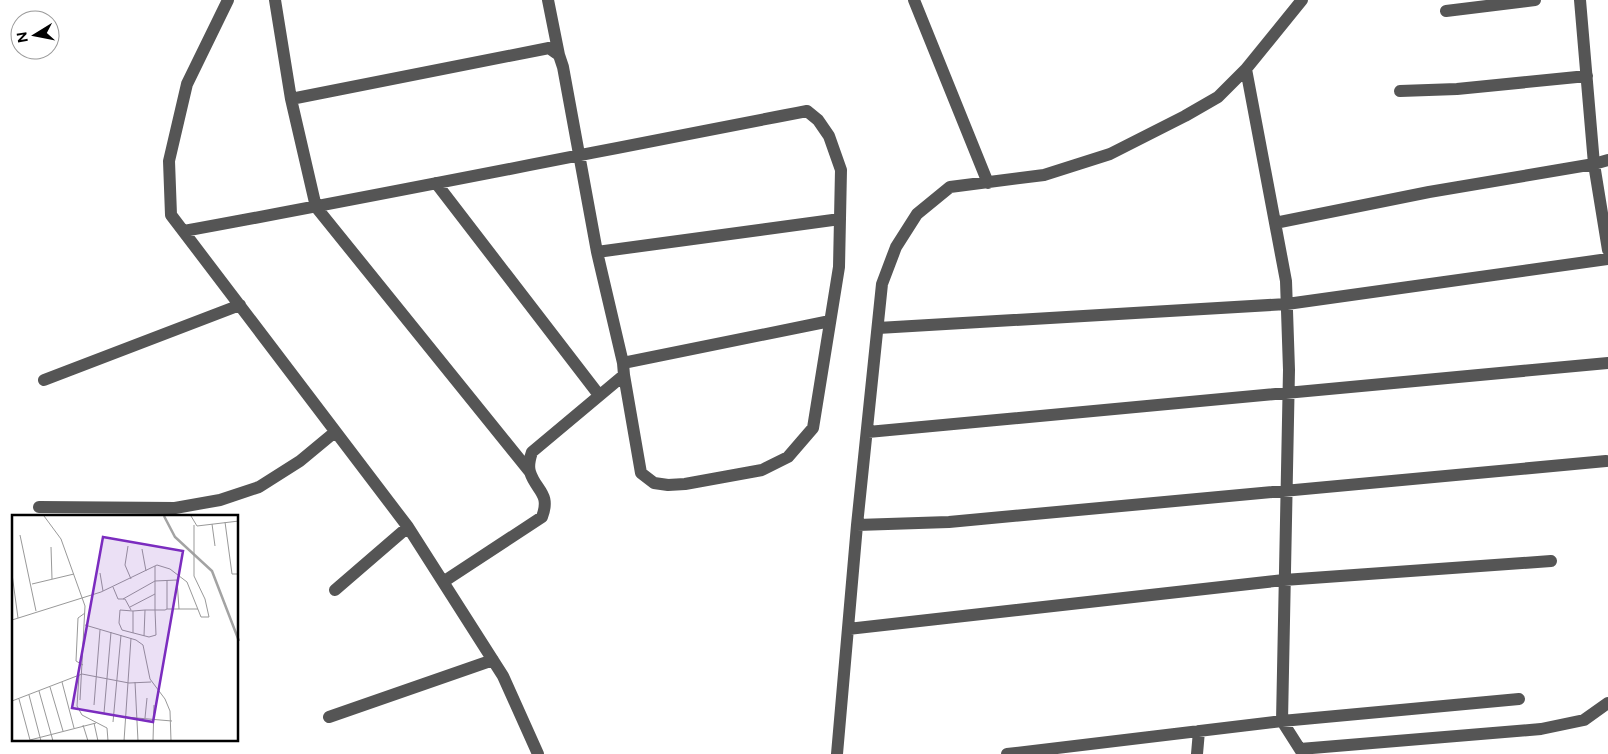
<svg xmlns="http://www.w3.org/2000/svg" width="1608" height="754" viewBox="0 0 1608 754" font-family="Figtree,sans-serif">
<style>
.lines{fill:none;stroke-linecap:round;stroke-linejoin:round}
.minor{stroke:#555;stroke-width:12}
.inset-river{fill:none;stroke:#a3a3a3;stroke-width:2.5}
.inset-road{fill:none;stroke:#999;stroke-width:1}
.view{fill:#7b2cbf;fill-opacity:0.15;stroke:#7b2cbf;stroke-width:2.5}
.inset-edge{fill:none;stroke:#000;stroke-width:2.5}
</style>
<rect width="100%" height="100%" fill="#fff"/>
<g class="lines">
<!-- minor -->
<path class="minor" d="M 228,0 L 187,84 L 169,161 L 171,215 L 408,527 L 503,676 L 538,754
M 275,0 L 291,99 L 316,207 L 530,472
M 548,0 L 559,55
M 914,0 L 988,183
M 1580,0 L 1594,164 L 1608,250
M 1446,11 L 1535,0
M 1246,69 L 1286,281 L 1289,370 L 1282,721 L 1303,754
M 1400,91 L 1457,89 L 1587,76
M 436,183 L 599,395
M 1275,223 L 1429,192 L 1594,164 L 1608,160
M 184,231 C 392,193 599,151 807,111 L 818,120 L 829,136 L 841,170 L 839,267 L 813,428 L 788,457 L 762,470 L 685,484 L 668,485 L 654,483 L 641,473 L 624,375 L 623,363 L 597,252 L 563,67 L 559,55 L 549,48 L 291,99
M 597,252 L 840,219
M 878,328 L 1287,304 L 1608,259
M 623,363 L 830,321
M 44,380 L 240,305
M 868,432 L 1608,363
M 39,507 L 175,508 L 220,500 L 259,487 L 300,461 L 335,432
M 857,525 L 949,522 L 1606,461
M 443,582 L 542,517 C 551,493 536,491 530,472 C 528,466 530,458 532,452 L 624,375
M 335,590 L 408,527
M 848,629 L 1284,580 L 1551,561
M 329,717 L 493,660
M 1300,749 L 1541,729 L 1584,720 L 1608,703
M 837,754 L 857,525 L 882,284 L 896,247 L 917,214 L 950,187 L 1044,175 L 1110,154 L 1185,116 L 1218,97 L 1246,69 L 1302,0
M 1007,754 L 1282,721 L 1519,699
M 1197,754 L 1199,731"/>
</g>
<!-- overview -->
<g transform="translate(12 515)">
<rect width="226" height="226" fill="#fff"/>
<path class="inset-river" d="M 152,1 L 163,22 L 200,56 L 227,126"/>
<path class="inset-road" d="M 32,1 L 49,24 L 73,91 L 68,185M 179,1 L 185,11 L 227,6M 213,7 L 220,59 L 227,59M 200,9 L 203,31M 8,20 L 24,96M 116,31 L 113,50 L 119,64M 39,32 L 40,64M 130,34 L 134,56M 143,51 L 143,95 L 144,120 L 137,122 L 110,115 L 107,108 L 108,95 L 121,96 L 133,95 L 153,95 L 155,94 L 155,65M 88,58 L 91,76M 0,59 L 6,103M 20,69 L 62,59M 101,72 L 106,84 L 113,84 L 119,95M 111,84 L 143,66 L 165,65 L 167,94M 118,92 L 143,79M 155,94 L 186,94M 121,96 L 121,118M 0,105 L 89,77 L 145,50 L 158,54 L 175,67 L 189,102 L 197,102 L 193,84 L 182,61 L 182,10M 73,110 L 124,125 L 131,130 L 138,164 L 153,184 L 158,196 L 159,226M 132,121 L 133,95M 71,150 L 64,146 L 66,103 L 73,98M 67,160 L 65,191 L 70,200 L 95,213 L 96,226M 50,167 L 62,213M 123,167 L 126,226M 38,172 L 51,216M 27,176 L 41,226M 17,180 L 29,226M 7,184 L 18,225M 0,186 L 70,159 L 117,168 L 139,167M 82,190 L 88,115M 92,198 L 99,117M 113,202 L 160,206M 133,203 L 135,183M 101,207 L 109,120M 82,208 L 86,226M 71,210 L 76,226M 18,225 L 84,208M 112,226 L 119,123M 141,226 L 142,190"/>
<path class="view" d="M 91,22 L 171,36 L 141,207 L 60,193 Z"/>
<rect width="226" height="226" class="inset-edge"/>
</g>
<!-- north arrow -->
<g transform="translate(35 35) rotate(260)"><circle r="24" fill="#ffffff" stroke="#999999"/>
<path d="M0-4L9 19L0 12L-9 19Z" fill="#000000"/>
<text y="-8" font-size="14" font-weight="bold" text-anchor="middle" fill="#000000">N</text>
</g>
</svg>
